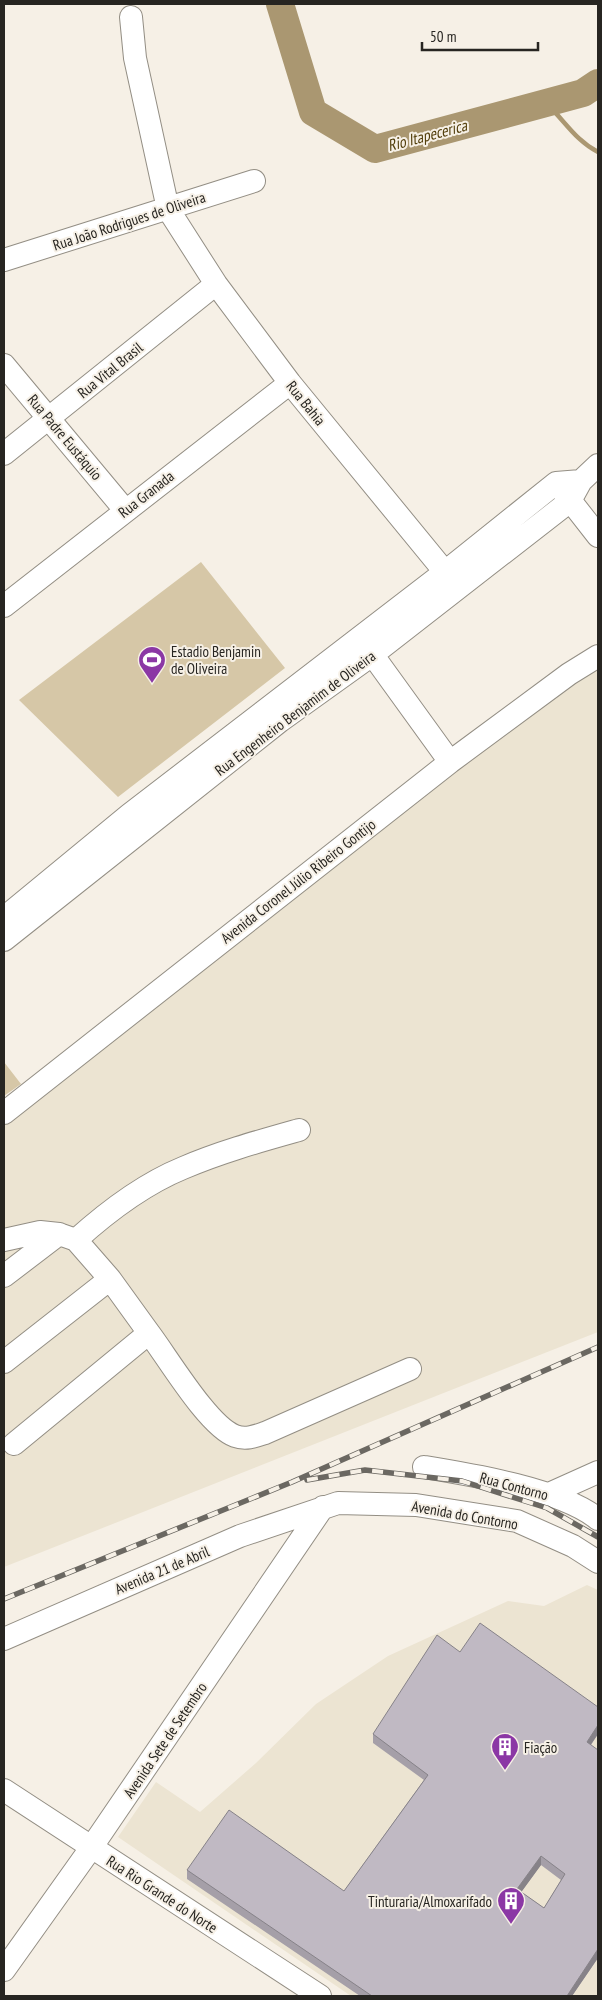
<svg xmlns="http://www.w3.org/2000/svg" width="602" height="2000" viewBox="0 0 602 2000" font-family="'PT Sans Narrow',sans-serif">
<style>
.built{fill:#ece4d2}
.green{fill:#d6c7a7}
.lines{fill:none;stroke-linecap:round;stroke-linejoin:round}
.stream{stroke:#aa9771;stroke-width:4.5}
.river{stroke:#aa9771;stroke-width:28}
.minor-casing{stroke:#938e84;stroke-width:24}
.minor{stroke:#fff;stroke-width:22}
.rail-casing{stroke:#6b6862;stroke-width:5.5}
.rail{stroke:#f6f0e6;stroke-width:4;stroke-dasharray:11;stroke-linecap:butt}
.wall{fill:#a59fa8;fill-rule:evenodd}
.shaded-wall{fill:#868288}
.building{fill:#c0b9c3;stroke:#868288;fill-rule:evenodd}
.labels{text-anchor:middle;dominant-baseline:central;stroke-width:4;stroke-linejoin:round;paint-order:stroke}
.street-label{font-size:15px;fill:#272521;stroke:#f6f0e6}
.poi-label{font-size:15px;fill:#272521;stroke:#f6f0e6;text-anchor:start}
.water-label{font-size:16px;font-style:italic;fill:#513d0a;stroke:#f6f0e6}
</style>
<rect width="100%" height="100%" fill="#f6f0e6"/>
<!-- built -->
<path class="built" d="M 598,664 L 598,1332 L 4,1567 L 4,1118 L 570,681 Z
M 587,1585 L 598,1590 L 598,1996 L 351,1996 L 118,1837 L 156,1782 L 200,1812 L 256,1763 L 316,1704 L 388,1656 L 508,1601 L 544,1606 Z"/>
<!-- green -->
<path class="green" d="M 201,562 L 285,668 L 118,797 L 19,700 Z
M 4,1062 L 21,1084 L 4,1096 Z"/>
<g class="lines">
<!-- stream -->
<path class="stream" d="M 546,103 C 565,121 575,140 598,152"/>
<!-- river -->
<path class="river" d="M 280,4 L 313,112 L 375,149 L 583,93 L 598,83"/>
<defs>
<path id="minor" d="M 131,17 L 135,58 L 168,209 L 216,284 L 290,383 L 454,583
M 4,260 L 254,181
M 4,365 L 125,510
M 4,454 L 216,284
M 562,490 L 598,536
M 4,606 L 290,383
M 364,643 L 450,762
M 4,918 L 129,815 L 445,572 L 556,483 L 581,481
M 4,940 L 280,721 L 372,655 L 570,501 L 581,481 L 598,465
M 4,1113 L 450,762 L 569,674 L 598,656
M 4,1240 L 40,1232 L 59,1234 L 76,1240 L 110,1279 L 149,1333 L 14,1444
M 76,1240 C 107,1212 144,1184 183,1168 C 220,1152 260,1141 299,1130
M 4,1276 L 59,1234
M 149,1333 C 168,1358 208,1426 235,1436 C 246,1440 256,1436 265,1433 L 410,1369
M 4,1362 L 110,1279
M 424,1467 C 473,1475 560,1489 598,1519
M 549,1494 L 598,1472
M 4,1639 L 240,1536 L 338,1503 L 416,1505 L 517,1521 L 573,1546 L 598,1562
M 4,1790 L 320,1996
M 4,1970 L 91,1848 L 323,1507"/>
</defs>
<!-- minor casing -->
<use href="#minor" class="minor-casing"/>
<!-- minor -->
<use href="#minor" class="minor"/>
<defs>
<path id="rail" d="M 307,1480 L 365,1470 L 462,1481 L 547,1508 L 598,1537
M 4,1599 L 292,1482 L 598,1347"/>
</defs>
<!-- rail casing -->
<use href="#rail" class="rail-casing"/>
<!-- rail -->
<use href="#rail" class="rail"/>
</g>
<!-- wall -->
<path class="wall" d="M 460,1652 L 598,1707 L 598,1734 L 591,1745 L 598,1958 L 572,1996 L 360,1996 L 187,1879 L 187,1870 L 344,1891 L 424,1780 L 373,1743 L 373,1734 ZM 541,1865 L 561,1880 L 544,1908 L 521,1892 Z"/>
<!-- shaded-wall -->
<path class="shaded-wall" d="M 598,1725 L 598,1734 L 587,1750 L 587,1742 Z
M 541,1856 L 541,1865 L 517,1898 L 517,1889 Z
M 598,1949 L 598,1958 L 572,1996 L 567,1996 Z"/>
<!-- building -->
<path class="building" d="M 480,1623 L 598,1707 L 598,1725 L 587,1742 L 598,1750 L 598,1949 L 567,1996 L 372,1996 L 187,1870 L 229,1810 L 344,1891 L 428,1775 L 373,1734 L 437,1635 L 460,1652 ZM 541,1856 L 565,1874 L 544,1908 L 517,1889 Z"/>
<!-- icons -->
<defs>
<symbol id="stadium-pin" viewBox="-11 -11 22 30"><path d="M0 17L-7.5 6A9.5 9.5 0 1 1 7.5 6Z" fill="#8b37a5" stroke="#f6f0e6"/><path d="M0-5a6.5 5 0 1 0 0 10a6.5 5 0 1 0 0-10ZM-3.5-1.8h7v3.6h-7Z" fill="#fff"/></symbol>
<symbol id="building-pin" viewBox="-11 -11 22 30"><path d="M0 17L-7.5 6A9.5 9.5 0 1 1 7.5 6Z" fill="#8b37a5" stroke="#f6f0e6"/><path d="M-4-6H4V6H1V3H-1V6H-4ZM-2.5-4.3h1.7v1.8h-1.7ZM.8-4.3h1.7v1.8H.8ZM-2.5-1h1.7V.8h-1.7ZM.8-1h1.7V.8H.8Z" fill="#fff"/></symbol>
</defs>
<g fill-rule="evenodd">
<use href="#stadium-pin" x="136" y="644" width="32" height="43"/>
<use href="#building-pin" x="489" y="1731" width="32" height="43"/>
<use href="#building-pin" x="495" y="1885" width="32" height="43"/>
</g>
<g class="labels">
<!-- street labels -->
<g class="street-label">
<text transform="translate(129 221) rotate(-18)">Rua João Rodrigues de Oliveira</text>
<text transform="translate(110 370) rotate(-39)">Rua Vital Brasil</text>
<text transform="translate(306 403) rotate(51)">Rua Bahia</text>
<text transform="translate(65 437) rotate(50)">Rua Padre Eustáquio</text>
<text transform="translate(146 494) rotate(-38)">Rua Granada</text>
<text transform="translate(295 713) rotate(-37)">Rua Engenheiro Benjamim de Oliveira</text>
<text transform="translate(298 881) rotate(-38)">Avenida Coronel Júlio Ribeiro Gontijo</text>
<text transform="translate(514 1486) rotate(15)">Rua Contorno</text>
<text transform="translate(465 1515) rotate(10)">Avenida do Contorno</text>
<text transform="translate(162 1570) rotate(-23)">Avenida 21 de Abril</text>
<text transform="translate(165 1740) rotate(-56)">Avenida Sete de Setembro</text>
<text transform="translate(162 1894) rotate(33)">Rua Rio Grande do Norte</text>
</g>
<!-- poi labels -->
<g class="poi-label">
<text x="171" y="651">Estadio Benjamin<tspan x="171" dy="17">de Oliveira</tspan></text>
<text x="524" y="1747">Fiação</text>
<text x="492" y="1901" text-anchor="end">Tinturaria/Almoxarifado</text>
</g>
<!-- water labels -->
<g class="water-label">
<text transform="translate(427 135) rotate(-15)">Rio Itapecerica</text>
</g>
</g>
<!-- border -->
<rect width="602" height="2000" fill="none" stroke="#272521" stroke-width="10"/>
<!-- scale -->
<path d="M422 42v8h116v-8" fill="none" stroke="#272521" stroke-width="2.5"/>
<text x="430" y="42" font-size="15" fill="#272521" stroke="#f6f0e6" stroke-width="4" paint-order="stroke">50 m</text>
</svg>
